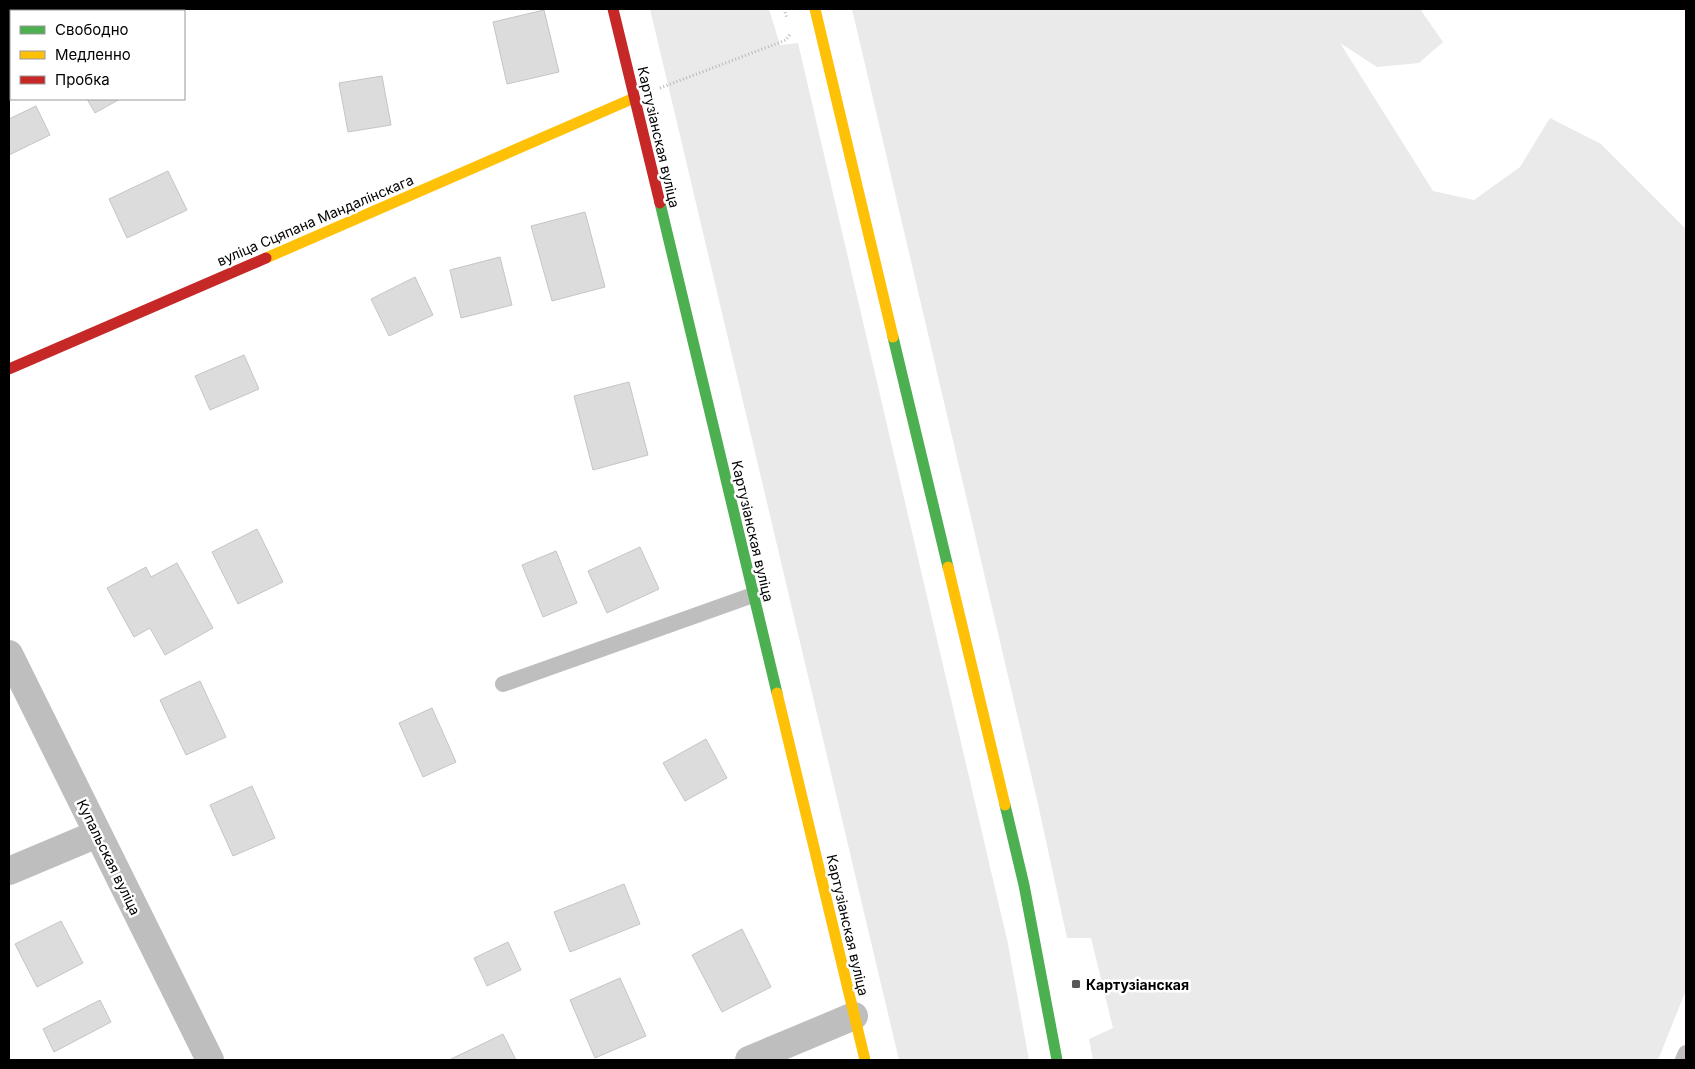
<svg xmlns="http://www.w3.org/2000/svg" width="1695" height="1069" viewBox="0 0 1695 1069" font-family="Inter,sans-serif">
<style>
.green{fill:#eaeaea}
.building{fill:#dcdcdc;stroke:#c5c5c5}
.lines{fill:none;stroke-linecap:round;stroke-linejoin:round}
.path{stroke:#b8b8b8;stroke-width:3;stroke-dasharray:1 2.5;stroke-linecap:butt}
.lane{stroke:#bebebe;stroke-width:16}
.street{stroke:#bebebe;stroke-width:28}
.fast{stroke:#4caf50;stroke-width:11}
.slow{stroke:#ffc107;stroke-width:11}
.jam{stroke:#c62828;stroke-width:11}
.poi-dot{fill:#595959;stroke:#fff;stroke-width:2}
.labels{text-anchor:middle;dominant-baseline:central;stroke-width:5;stroke-linejoin:round;paint-order:stroke}
.street-label{font-size:14px;fill:#000;stroke:#fff}
.poi-label{font-size:14px;font-weight:bold;fill:#000;stroke:#fff;text-anchor:start}
</style>
<rect width="100%" height="100%" fill="#fff"/>
<!-- green -->
<path class="green" d="M 650,9 L 769,9 L 780,45 L 798,43 L 1008,944 L 1029,1060 L 899,1060 Z
M 852,9 L 1420,9 L 1443,42 L 1419,63 L 1377,67 L 1340,43 L 1433,191 L 1474,200 L 1520,167 L 1550,118 L 1601,144 L 1686,229 L 1686,990 L 1658,1060 L 1093,1060 L 1089,1039 L 1113,1028 L 1091,938 L 1067,938 L 1038,804 Z"/>
<!-- building -->
<path class="building" d="M 136,9 L 176,9 L 177,11 L 137,11 Z
M 544,10 L 559,72 L 507,84 L 493,22 Z
M 382,76 L 391,125 L 348,132 L 339,83 Z
M 87,99 L 120,99 L 95,113 Z
M 36,106 L 50,135 L 9,155 L 9,119 Z
M 168,171 L 187,210 L 127,238 L 109,199 Z
M 585,212 L 605,287 L 552,301 L 531,226 Z
M 500,257 L 512,305 L 461,318 L 450,270 Z
M 415,277 L 433,315 L 389,336 L 371,299 Z
M 244,355 L 259,389 L 210,410 L 195,376 Z
M 629,382 L 648,455 L 593,470 L 574,396 Z
M 257,529 L 283,582 L 238,604 L 212,552 Z
M 640,547 L 659,589 L 607,613 L 588,571 Z
M 556,551 L 577,603 L 543,617 L 522,565 Z
M 177,563 L 213,628 L 165,655 L 150,628 L 134,637 L 107,588 L 146,567 L 151,577 Z
M 200,681 L 226,737 L 186,755 L 160,700 Z
M 432,708 L 456,762 L 423,777 L 399,723 Z
M 706,739 L 727,778 L 685,801 L 663,763 Z
M 252,786 L 275,838 L 233,856 L 210,805 Z
M 624,884 L 640,924 L 570,952 L 554,912 Z
M 61,921 L 83,963 L 37,987 L 15,944 Z
M 742,929 L 771,987 L 722,1012 L 692,955 Z
M 508,942 L 521,970 L 487,986 L 474,958 Z
M 620,978 L 646,1036 L 595,1058 L 570,1000 Z
M 100,1000 L 111,1022 L 54,1052 L 43,1029 Z
M 503,1034 L 516,1060 L 449,1060 Z"/>
<g class="lines">
<!-- path -->
<path class="path" d="M 784,9 L 787,18
M 660,88 L 786,40 L 791,33"/>
<!-- lane -->
<path class="lane" d="M 9,35 L 11,34
M 503,684 L 753,595
M 1683,1060 L 1686,1053"/>
<!-- street -->
<path class="street" d="M 9,654 L 210,1060
M 9,871 L 97,834
M 749,1060 L 854,1016"/>
<!-- fast -->
<path class="fast" d="M 660,203 L 777,693
M 893,337 L 948,567
M 1005,805 L 1024,885 L 1057,1060"/>
<!-- slow -->
<path class="slow" d="M 815,9 L 893,337
M 266,258 L 634,98
M 948,567 L 1005,805
M 777,693 L 865,1060"/>
<!-- jam -->
<path class="jam" d="M 613,9 L 660,203
M 9,369 L 266,258"/>
</g>
<!-- markers -->
<rect class="poi-dot" x="1071" y="979" width="10" height="10" rx="2.5"/>
<g class="labels">
<!-- street labels -->
<g class="street-label">
<text transform="translate(659 137) rotate(77)">Картузіанская вуліца</text>
<text transform="translate(315 220) rotate(-23)">вуліца Сцяпана Мандалінскага</text>
<text transform="translate(753 531) rotate(77)">Картузіанская вуліца</text>
<text transform="translate(109 857) rotate(64)">Купальская вуліца</text>
<text transform="translate(848 925) rotate(77)">Картузіанская вуліца</text>
</g>
<!-- poi labels -->
<g class="poi-label">
<text x="1086" y="984">Картузіанская</text>
</g>
</g>
<!-- border -->
<rect width="1695" height="1069" fill="none" stroke="#000000" stroke-width="20"/>
<!-- legend -->
<rect x="10" y="10" width="175" height="90" fill="#ffffff" stroke="#999999"/>
<rect x="20" y="26" width="25" height="8" fill="#4caf50" stroke="#999999"/>
<text x="55" y="35" font-size="15" fill="#000000">Свободно</text>
<rect x="20" y="51" width="25" height="8" fill="#ffc107" stroke="#999999"/>
<text x="55" y="60" font-size="15" fill="#000000">Медленно</text>
<rect x="20" y="76" width="25" height="8" fill="#c62828" stroke="#999999"/>
<text x="55" y="85" font-size="15" fill="#000000">Пробка</text>
</svg>
